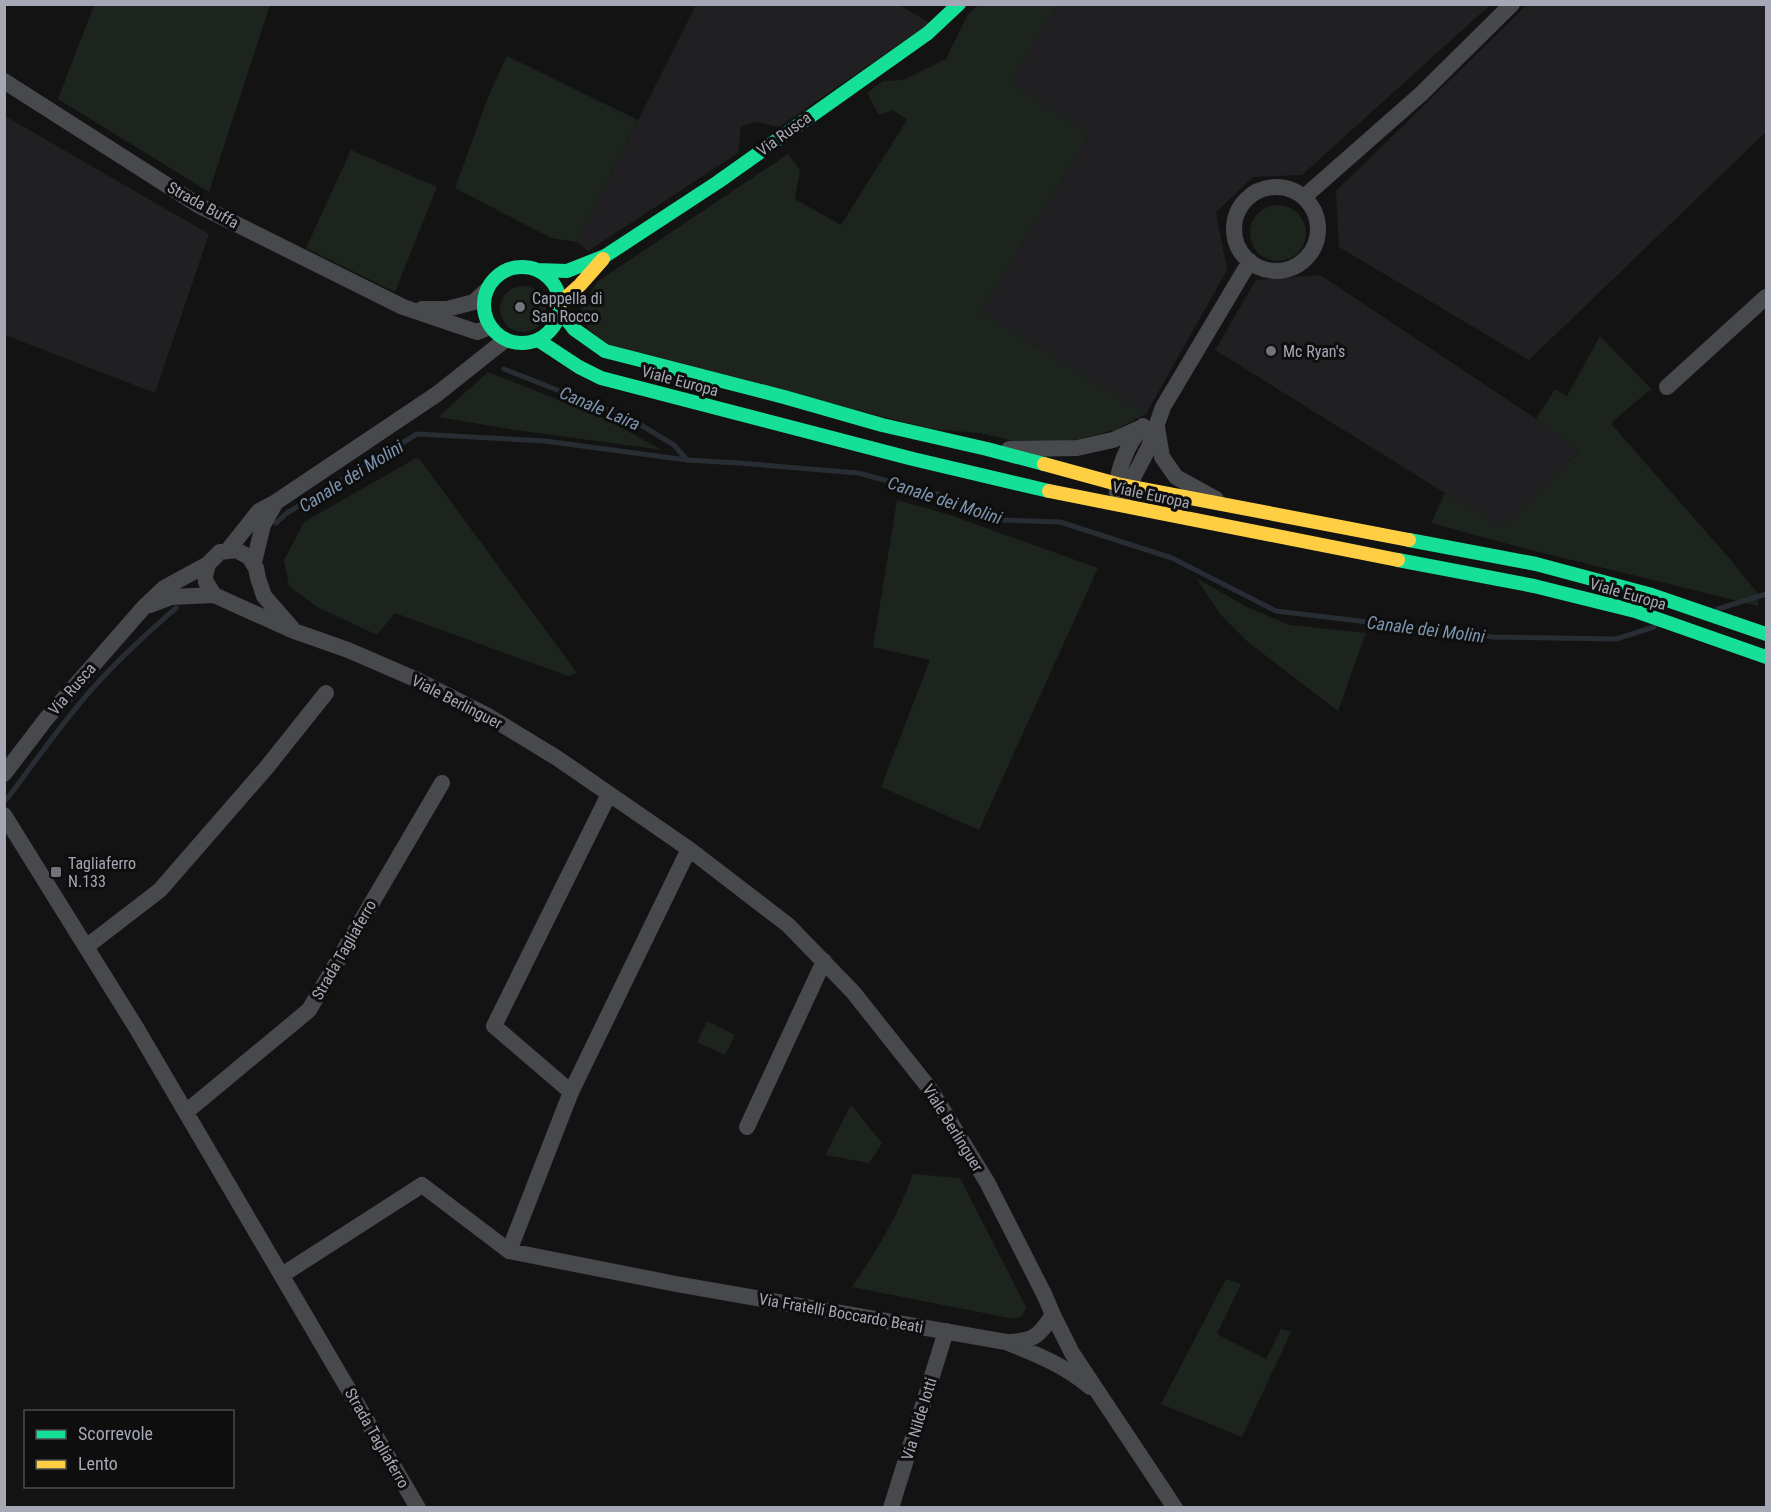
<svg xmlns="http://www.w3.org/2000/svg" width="1771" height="1512" viewBox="0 0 1771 1512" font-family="'Roboto Condensed',sans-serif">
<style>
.built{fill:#202022}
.green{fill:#1d241e}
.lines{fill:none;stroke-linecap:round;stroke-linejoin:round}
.stream{stroke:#282d34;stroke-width:5}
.street{stroke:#48494c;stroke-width:16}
.fast{stroke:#16e098;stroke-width:14}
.slow{stroke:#ffcf43;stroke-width:14}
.poi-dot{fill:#72747c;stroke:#0e0e0f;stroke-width:2}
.labels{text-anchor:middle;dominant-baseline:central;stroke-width:6;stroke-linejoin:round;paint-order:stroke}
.street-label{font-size:16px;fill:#a5a8b4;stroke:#0e0e0f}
.poi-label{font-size:16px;fill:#a5a8b4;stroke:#0e0e0f;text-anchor:start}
.water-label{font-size:18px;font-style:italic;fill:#7d94ae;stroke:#0e0e0f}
</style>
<rect width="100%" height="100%" fill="#131314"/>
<!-- built -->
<path class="built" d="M 696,5 L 899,5 L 930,23 L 779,127 L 757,122 L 741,126 L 738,153 L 588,251 L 577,242 Z
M 1058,5 L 1490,5 L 1302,175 L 1253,177 L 1216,212 L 1227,270 L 1146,414 L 980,312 L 1089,135 L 1010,81 Z
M 1527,5 L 1766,5 L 1766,132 L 1529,360 L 1339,247 L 1336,191 Z
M 5,116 L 209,234 L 155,393 L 5,335 Z
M 1320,275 L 1581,449 L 1503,529 L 1215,350 L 1256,280 Z"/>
<!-- green -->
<path class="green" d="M 94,5 L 270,5 L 209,192 L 58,99 Z
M 979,5 L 1058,5 L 1010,81 L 1089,135 L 980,312 L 1146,414 L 1115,430 L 1075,440 L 1018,442 L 980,433 L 931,429 L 608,346 L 587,327 L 581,307 L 598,281 L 788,154 L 800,170 L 795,199 L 841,225 L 907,120 L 893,110 L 879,115 L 867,93 L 883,81 L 903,80 L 946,59 L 968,14 Z
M 507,56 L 638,120 L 577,242 L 551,238 L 455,188 L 489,95 Z
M 351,150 L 437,187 L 395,292 L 306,248 Z
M1250 233a28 28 0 1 1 56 0a28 28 0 1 1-56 0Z
M500 309a23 23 0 1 1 46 0a23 23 0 1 1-46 0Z
M 1600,336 L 1651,389 L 1613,421 L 1612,425 L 1730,559 L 1759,595 L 1758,606 L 1519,547 L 1431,523 L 1445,493 L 1503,528 L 1581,450 L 1536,419 L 1555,389 L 1567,396 Z
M 488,372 L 602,417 L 662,450 L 509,429 L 438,417 Z
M 418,457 L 577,673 L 568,676 L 395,613 L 377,635 L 317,607 L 289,586 L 284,560 L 304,522 Z
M 897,500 L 947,514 L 1098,568 L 979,830 L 881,787 L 930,660 L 873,647 Z
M 1196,578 L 1247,607 L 1290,625 L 1366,633 L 1338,711 L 1249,643 L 1221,615 Z
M 707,1021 L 735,1035 L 725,1055 L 697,1042 Z
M 851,1105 L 882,1143 L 869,1163 L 825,1155 Z
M 913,1174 L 960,1178 L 1026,1307 L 1022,1316 L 1014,1319 L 852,1287 C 877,1250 898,1216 913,1174 Z
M 1226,1279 L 1241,1284 L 1217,1334 L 1266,1359 L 1281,1329 L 1291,1332 L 1242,1437 L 1161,1404 Z"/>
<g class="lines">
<!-- stream -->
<path class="stream" d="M 504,369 L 631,419 L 674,445 L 687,460
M 276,523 L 287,513 L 417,434 L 545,441 L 687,460 L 739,463 L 858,473 L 945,496 L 1001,520 L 1060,522 L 1172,558 L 1276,611 L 1493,637 L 1616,639 L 1654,627
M 1718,609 L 1766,594
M 7,799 C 35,762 61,724 92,689 C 118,660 147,633 176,608"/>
<!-- street -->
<path class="street" d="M 4,81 L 198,205 L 214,213 L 403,307 L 477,332 L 490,327
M1234 229a42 42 0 1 1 84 0a42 42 0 1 1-84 0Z
M 1304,197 L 1421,94 L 1512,4
M 422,309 L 447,309 L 474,302 L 486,291
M 1667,387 L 1766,297
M 1157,427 L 1162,457 L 1176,477 L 1216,499
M 1009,449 L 1077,448 L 1113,440 L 1140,428
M 1117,493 C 1116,470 1128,443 1143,426
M 1124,495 L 1148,449 L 1163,407 L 1250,261
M 228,550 L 259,511 L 276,502 L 437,394 L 505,340
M 254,562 L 263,525 L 276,502
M 208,564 L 205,576 L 206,582 L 214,595 L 294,631 L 348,650 L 415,679 L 488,716 L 557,758 L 689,849 L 788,925 L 853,992 L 930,1089 L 987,1182 L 1045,1296 L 1053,1315 L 1072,1353 L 1175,1508
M 150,605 L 171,597 L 214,595
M 4,774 L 46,719 L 144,607 L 164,588 L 208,564 L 220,552 L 236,550 L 249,557 L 256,568 L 258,578 L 264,596 L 292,628
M 4,815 L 137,1029 L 418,1508
M 86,947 L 160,890 L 267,767 L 326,693
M 571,1092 L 494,1026 L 609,794
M 186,1112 L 309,1010 L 442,783
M 747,1127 L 824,961
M 509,1251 L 571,1092 L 689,849
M 282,1275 L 422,1185 L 509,1251 L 676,1284 L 1006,1342 C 1036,1354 1066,1366 1090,1387
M 1008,1342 C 1034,1341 1039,1336 1053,1315
M 891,1508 L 946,1331"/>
<!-- fast -->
<path class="fast" d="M484 305a38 38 0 1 1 76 0a38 38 0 1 1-76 0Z
M 537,270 L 567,271 L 605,256 L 718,182 L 928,33 L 959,4
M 560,311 L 574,329 L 605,351 L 784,397 L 882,425 L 987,449 L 1044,464
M 538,340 L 579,367 L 601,378 L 913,459 L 1049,491
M 1409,540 L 1536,564 L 1652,595 L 1766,634
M 1398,560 L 1534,586 L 1635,611 L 1766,657"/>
<!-- slow -->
<path class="slow" d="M 560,303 L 580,285 L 603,259
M 1044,464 L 1117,484 L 1409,540
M 1049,491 L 1398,560"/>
</g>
<!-- markers -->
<g class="poi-dot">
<circle cx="520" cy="307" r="6"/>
<circle cx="1271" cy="351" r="6"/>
<rect x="50" y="866" width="12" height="12" rx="3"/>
</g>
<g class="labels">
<!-- street labels -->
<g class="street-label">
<text transform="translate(784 134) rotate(-36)">Via Rusca</text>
<text transform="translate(203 205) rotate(29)">Strada Buffa</text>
<text transform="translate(680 381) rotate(15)">Viale Europa</text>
<text transform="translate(1151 495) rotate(12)">Viale Europa</text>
<text transform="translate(1628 594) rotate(16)">Viale Europa</text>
<text transform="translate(72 689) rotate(-49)">Via Rusca</text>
<text transform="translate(457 702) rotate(27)">Viale Berlinguer</text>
<text transform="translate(344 950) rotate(-60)">Strada Tagliaferro</text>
<text transform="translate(953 1128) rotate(58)">Viale Berlinguer</text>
<text transform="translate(841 1313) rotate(10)">Via Fratelli Boccardo Beati</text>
<text transform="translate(919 1419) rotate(-73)">Via Nilde Iotti</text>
<text transform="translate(377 1438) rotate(60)">Strada Tagliaferro</text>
</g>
<!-- poi labels -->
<g class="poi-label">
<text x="532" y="298">Cappella di<tspan x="532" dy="18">San Rocco</tspan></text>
<text x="1283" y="351">Mc Ryan's</text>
<text x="68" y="863">Tagliaferro<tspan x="68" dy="18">N.133</tspan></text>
</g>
<!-- water labels -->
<g class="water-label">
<text transform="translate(600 408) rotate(23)">Canale Laira</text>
<text transform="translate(351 476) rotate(-32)">Canale dei Molini</text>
<text transform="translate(945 500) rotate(18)">Canale dei Molini</text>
<text transform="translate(1426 629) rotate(7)">Canale dei Molini</text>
</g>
</g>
<!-- border -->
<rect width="1771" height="1512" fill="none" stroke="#a5a8b4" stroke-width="12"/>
<!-- legend -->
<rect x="24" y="1410" width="210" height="78" fill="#0e0e0f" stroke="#4a4c51" stroke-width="1.5"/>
<rect x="36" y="1430" width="30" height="9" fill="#16e098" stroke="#4a4c51" stroke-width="1.5"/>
<text x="78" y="1440" font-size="18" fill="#a5a8b4">Scorrevole</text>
<rect x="36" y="1460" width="30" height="9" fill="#ffcf43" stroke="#4a4c51" stroke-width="1.5"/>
<text x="78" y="1470" font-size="18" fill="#a5a8b4">Lento</text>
</svg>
